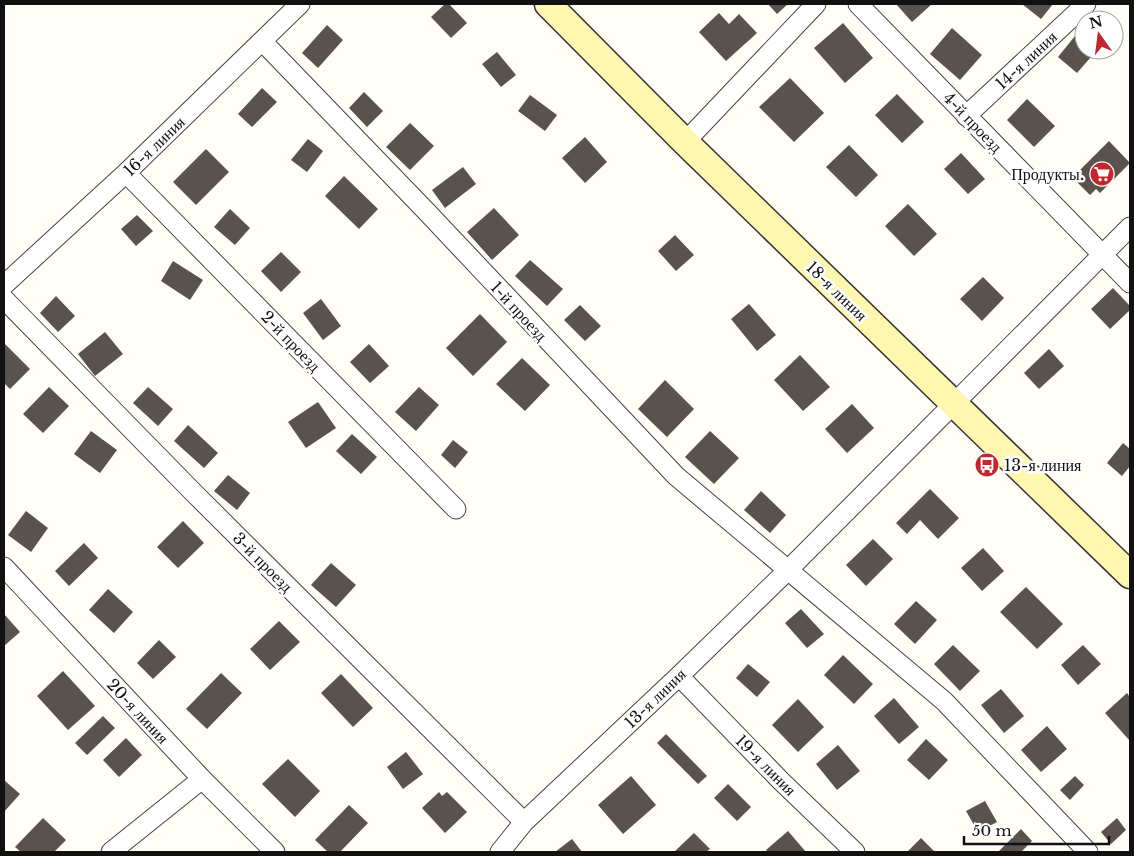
<svg xmlns="http://www.w3.org/2000/svg" width="1134" height="856" viewBox="0 0 1134 856" font-family="'Libre Baskerville',serif">
<style>
.building{fill:#5a524d}
.lines{fill:none;stroke-linecap:round;stroke-linejoin:round}
.street-casing{stroke:#444;stroke-width:21}
.secondary-casing{stroke:#333;stroke-width:29}
.street{stroke:#fff;stroke-width:19}
.secondary{stroke:#fff6b0;stroke-width:26}
.labels{text-anchor:middle;dominant-baseline:central;stroke-width:5;stroke-linejoin:round;paint-order:stroke}
.street-label{font-size:16px;fill:#111;stroke:#fff}
.poi-label{font-size:16px;fill:#111;stroke:#fff;text-anchor:end}
</style>
<rect width="100%" height="100%" fill="#fffdf5"/>
<!-- building -->
<path class="building" d="M 445,4 L 449,4 L 467,23 L 451,38 L 431,17 Z
M 768,4 L 788,4 L 777,14 Z
M 896,4 L 932,4 L 912,22 Z
M 1022,4 L 1053,4 L 1041,19 Z
M 719,13 L 729,24 L 739,14 L 757,33 L 726,61 L 699,32 Z
M 843,23 L 873,58 L 845,83 L 814,48 Z
M 327,25 L 343,40 L 318,68 L 302,53 Z
M 952,28 L 982,55 L 960,80 L 930,54 Z
M 1079,31 L 1084,36 L 1084,50 L 1097,50 L 1077,73 L 1058,57 Z
M 497,52 L 516,75 L 501,87 L 482,64 Z
M 790,78 L 824,113 L 794,142 L 759,107 Z
M 262,88 L 277,102 L 252,127 L 238,114 Z
M 364,92 L 383,111 L 367,127 L 349,108 Z
M 897,94 L 924,122 L 902,143 L 875,115 Z
M 530,95 L 557,115 L 545,131 L 518,111 Z
M 1027,99 L 1055,126 L 1034,147 L 1007,120 Z
M 410,123 L 434,146 L 410,170 L 386,147 Z
M 585,137 L 607,162 L 585,183 L 562,158 Z
M 308,139 L 323,151 L 307,172 L 291,160 Z
M 1109,141 L 1130,163 L 1100,193 L 1096,189 L 1090,195 L 1077,182 L 1083,176 L 1079,171 Z
M 849,145 L 878,175 L 856,197 L 826,167 Z
M 206,149 L 229,172 L 196,205 L 173,182 Z
M 961,153 L 985,179 L 968,194 L 944,169 Z
M 463,167 L 476,184 L 445,208 L 432,190 Z
M 344,176 L 378,209 L 359,229 L 325,196 Z
M 908,204 L 937,234 L 914,256 L 885,226 Z
M 494,208 L 519,235 L 492,260 L 467,232 Z
M 230,209 L 250,228 L 235,245 L 214,227 Z
M 137,215 L 153,231 L 136,246 L 121,229 Z
M 675,235 L 694,255 L 676,271 L 658,251 Z
M 281,252 L 301,272 L 281,292 L 261,271 Z
M 530,260 L 563,289 L 547,306 L 515,276 Z
M 173,261 L 203,280 L 190,300 L 161,281 Z
M 983,277 L 1004,298 L 982,321 L 960,299 Z
M 1113,288 L 1130,306 L 1130,310 L 1110,329 L 1091,309 Z
M 56,296 L 75,316 L 58,332 L 40,313 Z
M 321,299 L 341,326 L 323,340 L 303,313 Z
M 749,304 L 776,335 L 757,351 L 731,319 Z
M 580,305 L 601,326 L 585,341 L 564,320 Z
M 480,314 L 507,342 L 473,376 L 446,348 Z
M 105,332 L 123,354 L 95,376 L 78,354 Z
M 5,344 L 30,369 L 10,389 L 4,383 Z
M 369,344 L 389,366 L 370,383 L 350,362 Z
M 1049,349 L 1064,366 L 1039,389 L 1024,373 Z
M 800,355 L 830,387 L 803,411 L 774,380 Z
M 522,358 L 550,385 L 525,411 L 496,384 Z
M 665,380 L 694,409 L 667,437 L 638,409 Z
M 49,387 L 69,406 L 43,433 L 23,414 Z
M 148,387 L 173,409 L 158,426 L 133,403 Z
M 419,387 L 439,405 L 416,431 L 395,412 Z
M 318,402 L 336,428 L 306,448 L 288,422 Z
M 852,404 L 874,428 L 847,453 L 825,429 Z
M 188,425 L 218,453 L 204,468 L 174,441 Z
M 91,431 L 117,450 L 100,473 L 74,454 Z
M 710,431 L 739,458 L 714,484 L 685,457 Z
M 352,434 L 377,457 L 361,474 L 336,451 Z
M 453,440 L 468,452 L 455,468 L 441,455 Z
M 1123,443 L 1130,449 L 1130,466 L 1122,476 L 1107,463 Z
M 228,475 L 250,493 L 237,510 L 214,491 Z
M 930,489 L 959,518 L 938,539 L 920,520 L 907,534 L 896,523 Z
M 761,491 L 786,515 L 770,533 L 744,510 Z
M 26,511 L 48,528 L 31,552 L 8,535 Z
M 183,521 L 204,543 L 178,568 L 157,547 Z
M 873,539 L 893,559 L 866,586 L 846,565 Z
M 84,543 L 98,558 L 69,586 L 55,571 Z
M 983,548 L 1004,571 L 982,591 L 961,568 Z
M 331,563 L 356,585 L 336,607 L 311,585 Z
M 1026,587 L 1063,624 L 1037,649 L 1000,612 Z
M 108,589 L 133,612 L 114,633 L 89,610 Z
M 916,601 L 937,620 L 915,644 L 894,624 Z
M 801,609 L 824,634 L 807,648 L 785,623 Z
M 4,614 L 20,632 L 4,646 Z
M 279,621 L 300,642 L 270,670 L 250,649 Z
M 159,640 L 176,657 L 153,679 L 137,663 Z
M 953,645 L 980,671 L 960,691 L 934,664 Z
M 1083,645 L 1101,664 L 1078,685 L 1061,665 Z
M 843,655 L 873,684 L 854,704 L 824,675 Z
M 748,664 L 770,682 L 757,697 L 736,678 Z
M 63,671 L 95,706 L 68,730 L 37,696 Z
M 221,673 L 242,693 L 207,729 L 186,709 Z
M 341,674 L 373,708 L 353,727 L 321,693 Z
M 1001,689 L 1024,716 L 1004,733 L 981,705 Z
M 1127,693 L 1130,697 L 1130,741 L 1105,713 Z
M 894,698 L 919,727 L 899,744 L 874,716 Z
M 798,699 L 824,727 L 798,752 L 772,725 Z
M 103,716 L 115,728 L 87,755 L 75,743 Z
M 1047,726 L 1067,749 L 1041,772 L 1021,750 Z
M 666,734 L 707,776 L 698,784 L 657,743 Z
M 126,738 L 142,755 L 119,777 L 103,760 Z
M 926,739 L 948,760 L 929,780 L 907,760 Z
M 838,745 L 860,771 L 837,790 L 816,764 Z
M 406,752 L 423,774 L 403,789 L 387,767 Z
M 288,759 L 320,791 L 295,817 L 262,784 Z
M 631,776 L 656,805 L 623,834 L 598,805 Z
M 1075,776 L 1084,785 L 1070,800 L 1060,790 Z
M 4,780 L 20,794 L 4,812 Z
M 728,784 L 751,807 L 737,821 L 714,798 Z
M 439,792 L 442,796 L 447,792 L 467,812 L 445,833 L 422,808 Z
M 985,801 L 997,822 L 978,832 L 966,811 Z
M 349,805 L 368,823 L 340,852 L 328,852 L 315,840 Z
M 43,818 L 66,840 L 54,852 L 21,852 L 15,847 Z
M 1117,818 L 1126,830 L 1111,844 L 1101,832 Z
M 1021,829 L 1032,841 L 1021,852 L 1001,852 L 999,851 Z
M 788,831 L 806,852 L 768,852 L 766,850 Z
M 694,833 L 710,849 L 706,852 L 674,852 Z
M 921,838 L 935,852 L 907,852 Z
M 572,839 L 582,852 L 555,852 Z"/>
<g class="lines">
<defs>
<path id="street" d="M 858,4 L 1130,283
M 262,41 L 426,211 L 676,476 L 944,701 L 1088,852
M 966,116 L 1086,4
M 685,142 L 816,4
M 126,173 L 456,509
M 4,285 L 126,173 L 300,4
M 4,299 L 192,491 L 524,822
M 4,567 L 202,779 L 275,852
M 679,676 L 781,781 L 855,852
M 111,852 L 202,779
M 500,852 L 524,822 L 679,676 L 788,570 L 1130,227"/>
<path id="secondary" d="M 548,4 L 685,142 L 1130,575"/>
</defs>
<!-- street casing -->
<use href="#street" class="street-casing"/>
<!-- secondary casing -->
<use href="#secondary" class="secondary-casing"/>
<!-- street -->
<use href="#street" class="street"/>
<!-- secondary -->
<use href="#secondary" class="secondary"/>
</g>
<!-- icons -->
<defs>
<symbol id="supermarket-disc" viewBox="-11 -11 22 22"><circle r="9.5" fill="#c4262e" stroke="#fff"/><path d="M-6-5.5h2.5l.6 2H6L4.5 2H-2.5L-4.4-4H-6ZM-1.5 3.2a1.3 1.3 0 1 0 .1 0ZM3 3.2a1.3 1.3 0 1 0 .1 0Z" fill="#fff"/></symbol>
<symbol id="bus-disc" viewBox="-11 -11 22 22"><circle r="9.5" fill="#c4262e" stroke="#fff"/><path d="M-5-6H5V4H4V6H2V4H-2V6H-4V4H-5ZM-3.5-4V0h7V-4ZM-3.5 1.2v1.5H-2V1.2ZM2 1.2v1.5H3.5V1.2Z" fill="#fff"/></symbol>
</defs>
<g fill-rule="evenodd">
<use href="#supermarket-disc" x="1088" y="160" width="28" height="28"/>
<use href="#bus-disc" x="973" y="451" width="28" height="28"/>
</g>
<g class="labels">
<!-- street labels -->
<g class="street-label">
<text transform="translate(1026 60) rotate(-43)">14-я линия</text>
<text transform="translate(973 122) rotate(46)">4-й проезд</text>
<text transform="translate(154 146) rotate(-44)">16-я линия</text>
<text transform="translate(837 291) rotate(44)">18-я линия</text>
<text transform="translate(519 311) rotate(47)">1-й проезд</text>
<text transform="translate(291 341) rotate(46)">2-й проезд</text>
<text transform="translate(263 562) rotate(45)">3-й проезд</text>
<text transform="translate(655 698) rotate(-44)">13-я линия</text>
<text transform="translate(138 711) rotate(47)">20-я линия</text>
<text transform="translate(766 765) rotate(45)">19-я линия</text>
</g>
<!-- poi labels -->
<g class="poi-label">
<text x="1084" y="174">Продукты.</text>
<text x="1004" y="465" text-anchor="start">13-я линия</text>
</g>
</g>
<!-- border -->
<rect width="1134" height="856" fill="none" stroke="#111111" stroke-width="10"/>
<!-- north arrow -->
<g transform="translate(1099 35) rotate(346)"><circle r="24" fill="#ffffff" stroke="#a0a0a0"/>
<path d="M0-4L9 19L0 12L-9 19Z" fill="#c4262e"/>
<text y="-8" font-size="14" font-weight="bold" text-anchor="middle" fill="#111111">N</text>
</g>
<!-- scale -->
<path d="M964 836v8h145v-8" fill="none" stroke="#111111" stroke-width="2.5"/>
<text x="972" y="836" font-size="15" fill="#111111" stroke="#ffffff" stroke-width="4" paint-order="stroke">50 m</text>
</svg>
